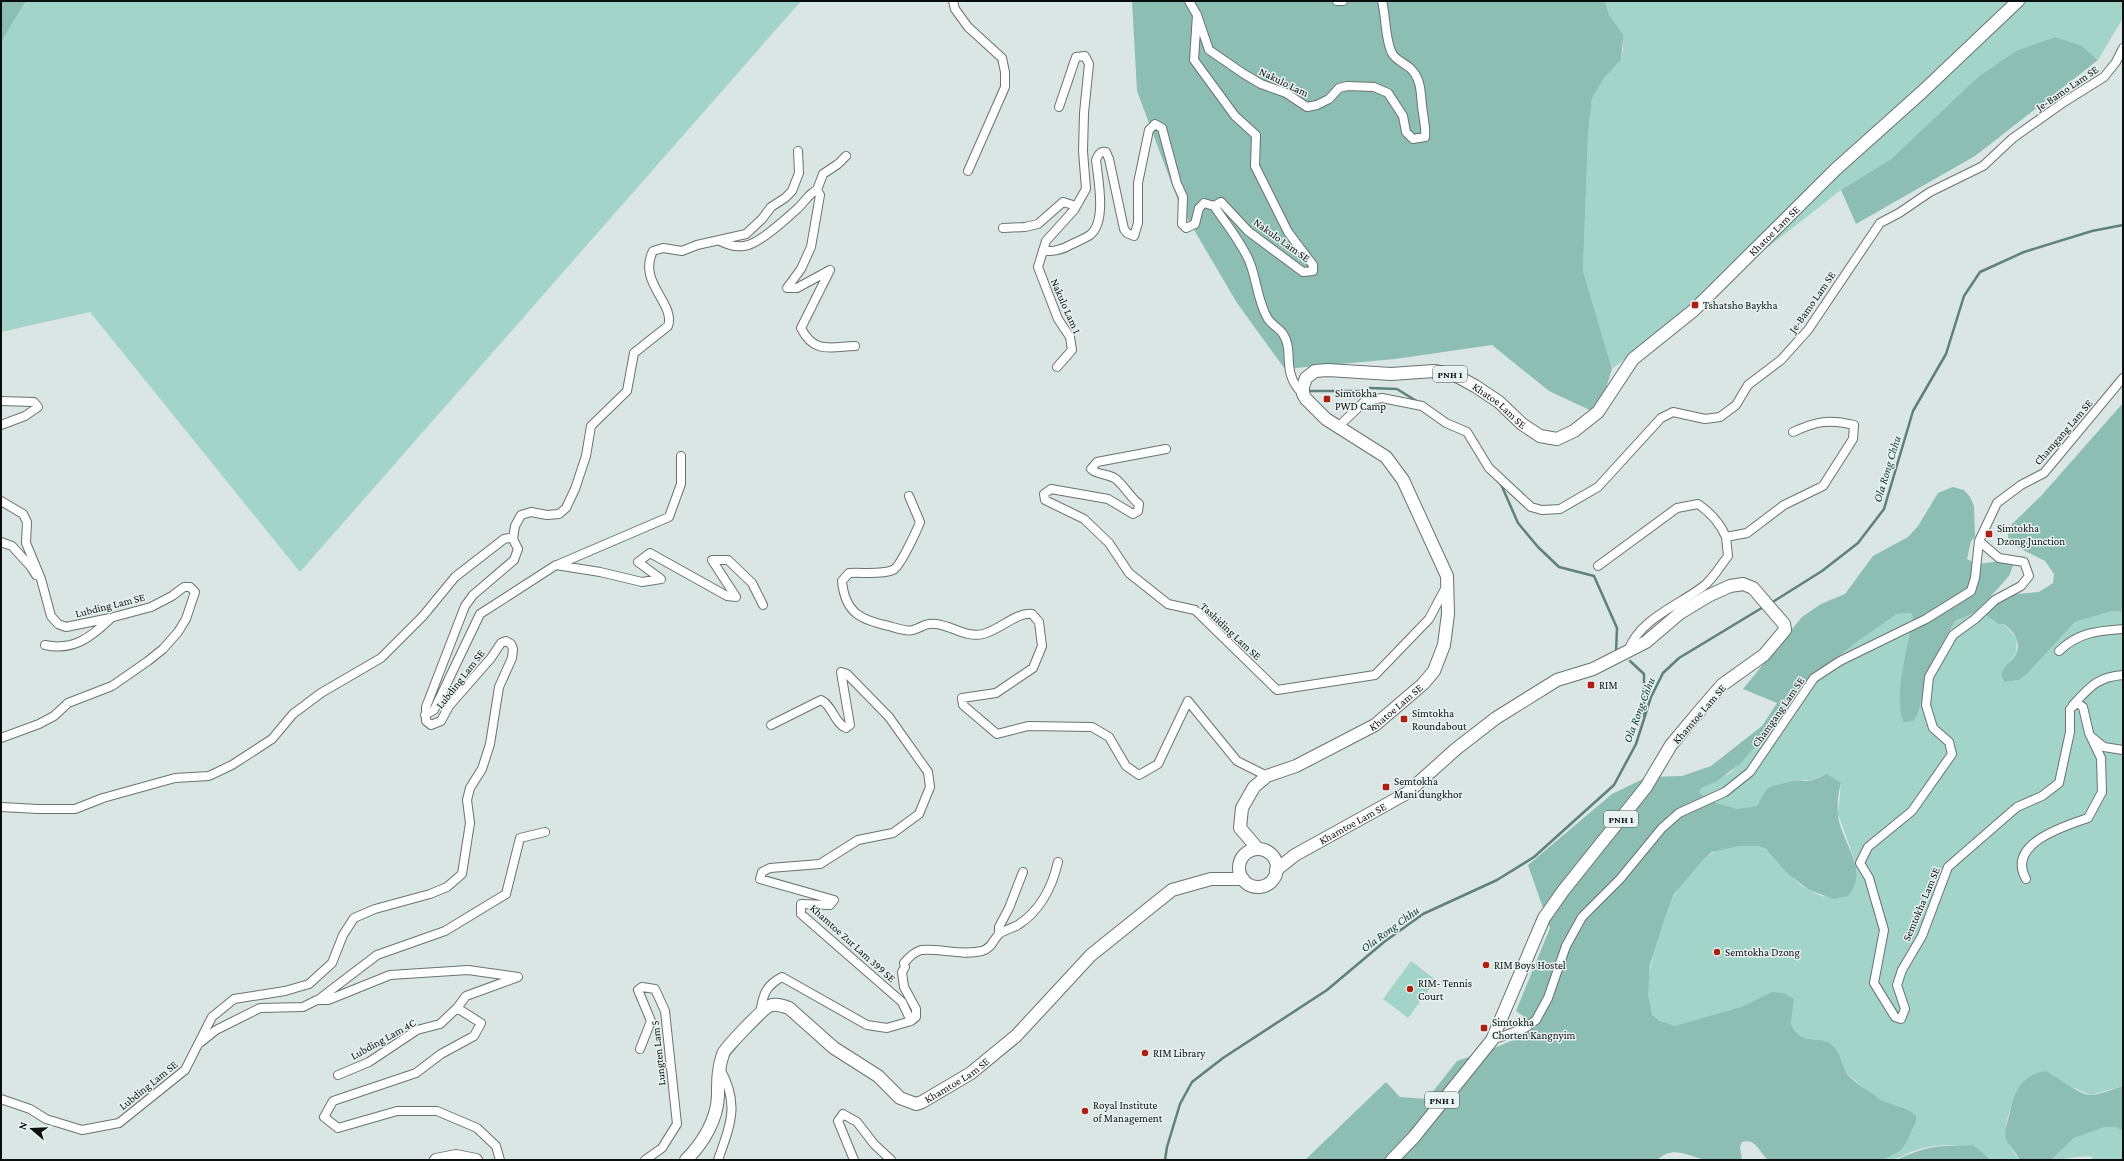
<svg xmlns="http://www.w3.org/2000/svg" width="2124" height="1161" viewBox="0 0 2124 1161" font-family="'Crimson Pro',serif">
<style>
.green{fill:#a3d4c9}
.forest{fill:#8dbeb3}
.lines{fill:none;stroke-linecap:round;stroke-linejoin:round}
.stream{stroke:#5e817a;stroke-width:2.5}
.street-casing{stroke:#697371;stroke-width:10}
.primary-casing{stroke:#697371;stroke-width:14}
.street{stroke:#fff;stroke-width:8}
.primary{stroke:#fff;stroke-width:12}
.poi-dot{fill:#ae1e11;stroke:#e8f3f1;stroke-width:1.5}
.labels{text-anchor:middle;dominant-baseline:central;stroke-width:3;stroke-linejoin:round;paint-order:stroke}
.shield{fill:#e8f3f1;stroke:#4d5351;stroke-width:1}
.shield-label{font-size:10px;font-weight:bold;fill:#0a0e0d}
.street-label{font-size:11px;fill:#0a0e0d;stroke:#e8f3f1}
.poi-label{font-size:11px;fill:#0a0e0d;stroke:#e8f3f1;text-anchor:start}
.water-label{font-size:12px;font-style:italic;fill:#0a3932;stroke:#e8f3f1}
</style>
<rect width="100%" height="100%" fill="#dae6e3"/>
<!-- green -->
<path class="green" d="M 26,1 L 801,1 L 300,572 L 90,312 L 1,332 L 1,42 Z
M 1605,1 L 2123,1 L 2123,18 L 2098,60 L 2082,46 L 1978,77 L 1891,159 L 1841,190 L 1612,369 L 1583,271 L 1588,136 L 1592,98 L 1604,78 L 1621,60 L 1623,50 L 1623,34 L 1609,15 Z
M 1980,611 L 2004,624 L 2017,639 L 2016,653 L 2003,669 L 2001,674 L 2004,682 L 2019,680 L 2027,674 L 2075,622 L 2112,611 L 2123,612 L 2123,1086 L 2091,1095 L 2071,1087 L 2050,1073 L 2010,1109 L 2006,1124 L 2006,1141 L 2019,1160 L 1991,1160 L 1972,1145 C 1955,1145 1936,1144 1919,1149 C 1903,1154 1901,1160 1883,1160 C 1901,1148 1908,1142 1916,1122 C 1904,1104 1900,1111 1884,1102 C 1872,1096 1860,1085 1850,1076 C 1840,1067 1842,1050 1826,1042 C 1810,1035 1800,1045 1791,1024 L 1794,1000 C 1777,984 1761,998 1745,1005 C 1734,1011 1687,1026 1675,1026 C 1668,1027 1659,1020 1654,1015 C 1636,999 1663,913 1675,894 C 1683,880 1697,863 1711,854 C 1722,846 1745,844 1758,846 C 1772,849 1786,872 1797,882 C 1805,889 1815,893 1824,897 L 1856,864 L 1838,814 L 1841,783 L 1821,776 L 1811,781 L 1805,780 L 1767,789 C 1764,794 1761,801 1756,805 C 1742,817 1711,802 1699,793 L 1701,788 L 1730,773 L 1765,735 L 1797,690 L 1854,644 L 1897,614 L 1911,613 L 1913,617 L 1901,685 L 1918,713 L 1931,664 L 1955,621 Z
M 1411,961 L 1436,980 L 1408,1018 L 1383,999 Z
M 2105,1127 L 2116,1127 L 2123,1131 L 2123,1160 L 2093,1160 L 2092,1157 C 2077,1155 2067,1160 2051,1160 L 2074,1138 Z"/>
<!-- forest -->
<path class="forest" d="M 1,1 L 26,1 L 1,42 Z
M 1132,1 L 1605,1 L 1609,15 L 1623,34 L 1623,39 L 1621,60 L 1604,78 L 1592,98 L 1588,136 L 1583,271 L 1612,369 L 1598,414 L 1549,391 L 1492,345 L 1395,359 L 1285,369 L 1237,303 L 1180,206 L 1137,91 Z
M 2055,37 L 2082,46 L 2098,60 L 1975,156 L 1856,224 L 1841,190 L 1891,159 L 1978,77 L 2016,51 Z
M 2123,403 L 2123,612 L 2112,611 L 2075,622 L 2027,674 L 2019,680 L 2004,682 L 2001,674 C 2004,665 2012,661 2016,654 C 2022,641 2013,631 2004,624 L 1999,624 L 1980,611 L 1955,621 L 1931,664 L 1918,713 L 1913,721 L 1904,722 C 1892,701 1909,642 1913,617 L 1911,613 L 1897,614 L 1854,644 L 1797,690 L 1765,735 L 1741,763 L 1717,781 L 1701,788 L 1699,793 L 1716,803 L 1737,809 L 1752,807 L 1757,805 L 1767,789 L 1772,786 L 1794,781 L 1811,781 L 1827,774 L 1841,783 C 1838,793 1837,803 1838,814 C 1840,842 1871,869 1848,896 L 1834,899 L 1809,890 L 1788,874 L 1766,849 L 1758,846 L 1739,846 L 1712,852 L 1702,861 L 1674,894 L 1665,917 L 1650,965 L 1648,995 L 1652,1014 L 1660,1021 L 1675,1026 L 1741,1007 L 1772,992 L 1784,993 L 1794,999 L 1791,1024 C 1802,1048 1817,1033 1832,1045 C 1841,1053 1841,1065 1848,1075 C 1855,1083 1869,1091 1878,1098 C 1889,1106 1907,1106 1916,1116 L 1916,1122 L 1907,1141 L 1901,1150 L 1883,1160 L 1768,1160 C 1759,1152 1756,1138 1742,1142 L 1740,1147 L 1742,1160 C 1731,1160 1718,1161 1707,1160 C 1689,1157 1674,1144 1657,1160 L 1305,1160 L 1386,1082 L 1400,1097 L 1427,1099 L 1457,1061 L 1492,1049 L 1527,1034 L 1523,1016 L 1516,1011 L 1550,928 L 1528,865 L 1612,794 L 1647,777 L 1682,776 L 1711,766 L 1762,726 L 1777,703 L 1743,689 L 1802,617 L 1821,604 L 1845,594 L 1873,556 L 1908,537 L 1918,526 L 1938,493 L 1953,487 L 1964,490 L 1970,497 L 1974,506 L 1975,537 L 1971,541 L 1967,559 L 1977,564 L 2010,560 L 2014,563 L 2009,576 L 1991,596 L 2039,592 L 2053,583 L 2054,574 L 2045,561 L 2013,545 L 2008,537 L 2009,527 L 2041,496 Z
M 2045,1071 C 2058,1076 2079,1096 2092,1095 C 2102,1094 2113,1089 2123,1086 L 2123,1131 L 2116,1127 L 2105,1127 L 2074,1138 L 2051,1160 L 2019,1160 C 2017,1152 2008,1146 2006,1140 C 2004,1131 2007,1123 2009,1116 C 2015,1093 2018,1077 2045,1071 Z
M 1973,1145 L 1991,1160 L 1897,1160 C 1927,1145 1939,1146 1973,1145 Z"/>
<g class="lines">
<!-- stream -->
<path class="stream" d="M 1370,388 L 1397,389 L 1418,402
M 1308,391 L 1359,391
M 1500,482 L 1518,523 L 1538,547 L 1559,567 L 1594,576 L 1617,628 L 1616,652
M 1771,603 L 1822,571 L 1858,543 L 1884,509 L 1913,411 L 1946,354 L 1964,296 L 1980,272 L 2024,252 L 2092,231 L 2123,225
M 1630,661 L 1644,674 L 1644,716
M 1165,1160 L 1167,1147 L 1180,1104 L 1192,1082 L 1223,1058 L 1327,990 L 1384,942 L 1423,914 L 1497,880 L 1534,857 L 1614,785 L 1636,744 L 1651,697 L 1663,673 L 1679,658 L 1765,606"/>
<defs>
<path id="street" d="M 953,1 L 955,9 L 968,27 L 1002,58 L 1005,72 L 1005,87 L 968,171
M 1189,1 L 1197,15 L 1209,50 L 1244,74 L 1261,84 L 1286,93 L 1307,107 L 1317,105 L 1329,99 L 1339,88 L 1347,86 L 1374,87 L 1388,93 L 1403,116 L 1406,132 L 1413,139 L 1425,137 C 1426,127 1424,122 1423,113 C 1420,97 1423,81 1411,69 C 1405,63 1395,60 1392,53 C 1385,40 1386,16 1382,1
M 1337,1 L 1343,1
M 1197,15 L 1194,60 L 1235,116 L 1256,135 L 1255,166 L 1288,232 L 1313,265 L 1313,271 L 1303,272 L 1248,231 L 1221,202 L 1214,206 C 1225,222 1244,246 1250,263 C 1257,281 1258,303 1268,319 C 1272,325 1279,328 1283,334 C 1295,352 1280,372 1303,394
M 817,190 L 823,174 L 838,164 L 846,156
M 1003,228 L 1025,227 L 1038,224 L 1063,202 L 1073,205 L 1074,210
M 720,241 C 728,245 734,247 744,246 C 758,245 786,219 797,209 C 804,203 809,193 817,190 L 820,195 L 811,247 L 801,269 L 787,288 L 797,288 L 830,270 L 801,328 C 814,354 830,347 855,346
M 1043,250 C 1050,253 1064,249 1070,245 C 1076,242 1084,239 1090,235 C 1107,222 1098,179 1096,160 C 1098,155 1100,151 1106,152 L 1109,159 L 1124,229 L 1127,233 L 1134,236 L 1138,223 L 1138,183 L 1149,130 L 1155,124 L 1162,128 L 1177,184 L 1183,197 L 1182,224 L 1186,228 L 1195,224 L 1199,208 L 1204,203 L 1214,206
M 1057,367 L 1072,350 L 1070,337 L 1058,319 L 1038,267 L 1046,241 L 1074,210 L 1086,189 L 1083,151 L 1084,113 L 1089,64 L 1085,56 L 1076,57 L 1059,107
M 1,401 L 34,402 L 38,407 L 25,416 L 1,425
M 1339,426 L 1365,401 L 1382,398 L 1422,406 L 1446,423 L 1467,432 L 1489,468 L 1531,507 L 1542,510 L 1560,509 L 1598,487 L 1661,418 L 1673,412 L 1705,419 L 1720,417 L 1736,405 L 1748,385 L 1781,360 L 1808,330 L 1880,223 L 1899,213 L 1930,192 L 1983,166 L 2013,138 L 2064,102 L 2104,77 L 2116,62 L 2123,48
M 1166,449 L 1097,462 L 1091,469 C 1098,476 1110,473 1117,480 C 1125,487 1130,497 1139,504 L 1138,511 L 1133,514 L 1108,499 L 1051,489 L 1044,494 L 1045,500 L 1084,519 L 1109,543 L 1129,573 L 1168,604 L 1195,610 L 1277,690 L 1375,675 L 1429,619 L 1446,587
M 909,496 L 920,522 C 917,530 900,567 893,570 C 880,575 863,572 849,573 L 842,581 C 845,613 861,620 889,626 C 896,628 906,632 913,630 C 924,627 923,623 936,624 C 953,626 966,638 983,634 C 1000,630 1016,612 1032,614 L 1039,622 L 1042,646 L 1033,668 L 996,693 L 962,698 L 963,705 L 997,734 L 1028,726 L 1092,727 L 1109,737 L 1126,766 L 1139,775 L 1158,764 L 1188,701 L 1237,761 L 1267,776
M 1,501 L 23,514 L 27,522 L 26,543 L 41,579 L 51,616 L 58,624 L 66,627 L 110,618 L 151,607 L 172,596 L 184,587 L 190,587 L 195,592 L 186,619 L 178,632 L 163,649 L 148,661 L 112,686 L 68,703 L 54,716 L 39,724 L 1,738
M 513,539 L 515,526 L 521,515 L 531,512 L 547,515 L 559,514 L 566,508 L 575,489 L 586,456 L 591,426 L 627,391 L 634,353 L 668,326 C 676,304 637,282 653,251 L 663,248 L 682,251 L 697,245 L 746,234 L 762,219 L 771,207 L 785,198 L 792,191 L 799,173 L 798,151
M 1979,541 L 1999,558 L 2024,562 L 2029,576 L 2021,586 L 1995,600 L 1975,619 L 1953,635 L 1929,677 L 1926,705 L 1933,728 L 1949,742 L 1952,754 L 1912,811 L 1868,847 L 1860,863 L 1869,878 L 1884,930 L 1874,983 L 1895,1017 L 1901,1019 L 1905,1009 L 1897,985 L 1902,970 L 1922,936 L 1948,867 L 2017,807 L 2042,796 L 2059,783 L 2070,732 L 2070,709 L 2077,703 L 2083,707 L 2089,733 L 2101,758 L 2102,792 L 2088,818 C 2064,826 2006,844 2026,879
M 1,542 L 12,546 L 31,567 L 36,575
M 557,565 L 669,517 L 681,484 L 681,456
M 1598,566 L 1677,508 L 1698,504 C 1711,513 1720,523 1726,537
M 45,645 C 73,651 90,638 110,619
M 1628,651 C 1640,618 1680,605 1705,585 C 1714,577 1721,565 1728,556 L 1726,537 L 1747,533 L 1784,505 L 1823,486 L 1853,439 L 1854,425 C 1829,419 1817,421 1793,432
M 2059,651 C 2079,632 2097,631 2123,629
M 2073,705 C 2090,687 2097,677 2123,675
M 425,715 L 434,710 L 480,614 L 556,565 L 600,572 L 642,582 L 661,579 L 638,562 L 650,553 L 727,596 L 736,597 L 712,560 L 728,560 L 752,583 L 763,605
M 2093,738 L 2104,747 L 2123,750
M 1,807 L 38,809 L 75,809 L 103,798 L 175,778 L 209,776 L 232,765 L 272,739 L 293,714 L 321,693 L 381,658 L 423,616 L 455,577 L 504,539 L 510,538 L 513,539 L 518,549 L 514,560 L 473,595 L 465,606 L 426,707 L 426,721 L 431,725 L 441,721 L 449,706 L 491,658 L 501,643 L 506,641 L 511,644 L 513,649 L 512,658 L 499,687 L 490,744 L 482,769 L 470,788 L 467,800 L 470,823 L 462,874 L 447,887 L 430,894 L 375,909 L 354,918 L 343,935 L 332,963 L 309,984 L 285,991 L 234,999 L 212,1017 L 185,1070 L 119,1123 L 82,1130 L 46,1119 L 30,1109 L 1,1099
M 999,934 L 999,927 L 1009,908 L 1023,872
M 318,1000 L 377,955 L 445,931 L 506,894 L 520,838 L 545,832
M 760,1013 C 763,995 765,986 782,977 L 867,1025 L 887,1028 L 911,1021 L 902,1002 L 801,914 L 801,904 L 830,905 L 834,900 L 760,879 L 762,872 L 770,868 L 820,864 L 858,840 L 893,833 L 919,814 L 930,787 L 928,772 L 889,717 L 847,674 L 841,672 L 850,725 L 846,728 C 834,723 833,706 821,700 L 771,725
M 911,1021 L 916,1017 L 916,1009 L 904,987 L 902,972 L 905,967 L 904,963 C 909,957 914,952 921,950 C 941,948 960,956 982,951 C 992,948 993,940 999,934 C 1004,930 1013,928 1018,925 C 1041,910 1052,888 1058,862
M 1492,1040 L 1525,1028 L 1536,1020 L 1548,998 L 1566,946 L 1582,917 L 1620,879 L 1662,828 L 1679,813 L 1725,792 L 1750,772 L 1814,678 L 1840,661 L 1926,619 L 1971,591 L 1975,578 L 1979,541 L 1997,503 L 2021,485 L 2044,473 L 2123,378
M 201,1042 L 216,1030 L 260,1008 L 303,1007 L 317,1000 L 328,1000 L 390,975 L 468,970 L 518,977 L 466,996 L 457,1008 L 481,1023 L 474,1036 L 441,1054 L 416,1073 L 333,1101 L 324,1117 L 338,1128 L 397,1111 L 437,1111 L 477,1128 L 496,1146 L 500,1160
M 640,1049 L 651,1021 L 638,990 L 642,987 L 655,989 L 665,1011 L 677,1124 L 662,1148 L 645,1160
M 338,1075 L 369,1062 L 417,1030 L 440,1024 L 457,1008
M 718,1160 C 731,1123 740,1103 719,1067
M 854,1160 L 838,1121 L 843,1114 L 857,1122 L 874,1144 L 891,1160"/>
<g id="primary">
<path id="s1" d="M 1258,849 L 1240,828 L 1242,808 L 1254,787 L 1267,776 L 1296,766 L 1375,725 L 1423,684 L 1434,671 L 1444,645 L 1448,614 L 1447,576 L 1403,480 L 1386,457 L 1326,419 L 1306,399 L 1303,394 L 1303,387 L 1306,378 L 1315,371 L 1328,370 L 1391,374 L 1434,371 L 1455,375 L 1475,386 L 1499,402 L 1522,424 L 1540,436 L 1557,439 L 1574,431 L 1598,412 L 1633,359 L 1694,310 L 1836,169 L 1922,92 L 2018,1"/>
<circle cx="1258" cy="868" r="19"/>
<path id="s2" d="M 1276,870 L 1295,855 L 1407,793 L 1456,749 L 1496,718 L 1557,680 L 1593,669 L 1646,642 L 1680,613 L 1708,596 L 1730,586 L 1743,584 L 1753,588 L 1784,624 L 1785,630 L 1764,655 L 1722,685 L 1702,708 L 1671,745 L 1646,787 L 1563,891 L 1544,918 L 1492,1040 L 1414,1137 L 1392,1160"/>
<path d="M 436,1160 L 456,1156 L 476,1160"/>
<path id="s3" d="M 686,1160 C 703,1143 717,1120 718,1096 C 718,1081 718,1068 723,1054 C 724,1049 763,1009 769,1006 C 775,1003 783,1006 789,1008 L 834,1048 L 878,1076 L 900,1098 L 916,1104 L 922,1102 L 971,1073 L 1016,1036 L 1091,955 L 1172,890 L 1211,879 L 1243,879"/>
</g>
</defs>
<!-- street casing -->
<use href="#street" class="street-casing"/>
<!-- primary casing -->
<use href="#primary" class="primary-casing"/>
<!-- street -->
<use href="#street" class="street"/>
<!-- primary -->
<use href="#primary" class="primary"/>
</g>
<!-- markers -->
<g class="poi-dot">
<rect x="1691" y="301" width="8" height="8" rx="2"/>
<rect x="1323" y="395" width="8" height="8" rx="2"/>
<rect x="1985" y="530" width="8" height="8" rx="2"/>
<rect x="1587" y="681" width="8" height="8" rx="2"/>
<rect x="1400" y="715" width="8" height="8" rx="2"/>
<rect x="1382" y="783" width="8" height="8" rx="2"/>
<circle cx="1717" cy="952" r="4"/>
<circle cx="1486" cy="965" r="4"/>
<circle cx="1410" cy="989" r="4"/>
<rect x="1480" y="1024" width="8" height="8" rx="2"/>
<circle cx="1145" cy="1053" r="4"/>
<circle cx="1085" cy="1111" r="4"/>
</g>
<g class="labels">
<!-- shield labels -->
<g class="shield">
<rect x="1433" y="366" width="34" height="16" rx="3"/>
<rect x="1604" y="811" width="34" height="16" rx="3"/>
<rect x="1425" y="1092" width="34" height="16" rx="3"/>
</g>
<g class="shield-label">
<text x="1450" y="374">PNH 1</text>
<text x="1621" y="819">PNH 1</text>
<text x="1442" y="1100">PNH 1</text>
</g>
<!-- street labels -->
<g class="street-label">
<text transform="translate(1284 82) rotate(26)">Nakulo Lam</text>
<text transform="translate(2067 88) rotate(-34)">Je-Bamo Lam SE</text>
<text stroke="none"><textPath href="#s1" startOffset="1220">Khatoe Lam SE</textPath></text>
<text transform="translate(1282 240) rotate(36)">Nakulo Lam SE</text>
<text transform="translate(1812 302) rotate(-55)">Je-Bamo Lam SE</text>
<text transform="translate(1066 306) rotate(66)">Nakulo Lam 1</text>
<text stroke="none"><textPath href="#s1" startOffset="848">Khatoe Lam SE</textPath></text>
<text transform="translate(2063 432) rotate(-49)">Chamgang Lam SE</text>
<text transform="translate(110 605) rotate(-14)">Lubding Lam SE</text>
<text transform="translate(1231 631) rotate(43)">Tashiding Lam SE</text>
<text transform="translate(460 679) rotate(-52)">Lubding Lam SE</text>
<text stroke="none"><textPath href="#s1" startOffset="236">Khatoe Lam SE</textPath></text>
<text transform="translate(1778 712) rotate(-55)">Chamgang Lam SE</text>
<text transform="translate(1699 714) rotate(-49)">Khamtoe Lam SE</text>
<text stroke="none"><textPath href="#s2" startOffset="90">Khamtoe Lam SE</textPath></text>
<text transform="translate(1921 904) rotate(-67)">Semtokha Lam SE</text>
<text transform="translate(853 943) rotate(42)">Khamtoe Zur Lam 399 SE</text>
<text transform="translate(383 1039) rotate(-29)">Lubding Lam 4C</text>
<text transform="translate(658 1053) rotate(-96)">Lungten Lam 5</text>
<text stroke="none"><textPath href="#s3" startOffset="411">Khamtoe Lam SE</textPath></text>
<text transform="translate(148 1085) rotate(-39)">Lubding Lam SE</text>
</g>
<!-- poi labels -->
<g class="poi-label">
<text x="1703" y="305">Tshatsho Baykha</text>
<text x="1335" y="393">Simtokha<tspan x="1335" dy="13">PWD Camp</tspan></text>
<text x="1997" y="528">Simtokha<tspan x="1997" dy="13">Dzong Junction</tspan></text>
<text x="1599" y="685">RIM</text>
<text x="1412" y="713">Simtokha<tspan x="1412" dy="13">Roundabout</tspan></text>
<text x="1394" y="781">Semtokha<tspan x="1394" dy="13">Mani dungkhor</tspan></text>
<text x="1725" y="952">Semtokha Dzong</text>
<text x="1494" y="965">RIM Boys Hostel</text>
<text x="1418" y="983">RIM- Tennis<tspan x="1418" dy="13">Court</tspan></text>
<text x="1492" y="1022">Simtokha<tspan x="1492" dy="13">Chorten Kangnyim</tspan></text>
<text x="1153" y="1053">RIM Library</text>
<text x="1093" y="1105">Royal Institute<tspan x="1093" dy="13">of Management</tspan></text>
</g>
<!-- water labels -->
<g class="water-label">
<text transform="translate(1887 469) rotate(-73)">Ola Rong Chhu</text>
<text transform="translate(1639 710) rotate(-69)">Ola Rong Chhu</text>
<text transform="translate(1390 929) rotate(-36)">Ola Rong Chhu</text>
</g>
</g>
<!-- border -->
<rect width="2124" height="1161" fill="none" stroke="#0a0e0d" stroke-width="4"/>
<!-- north arrow -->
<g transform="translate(32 1129) rotate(289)" stroke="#e8f3f1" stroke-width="3" paint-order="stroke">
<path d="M0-3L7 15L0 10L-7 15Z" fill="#0a0e0d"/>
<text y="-6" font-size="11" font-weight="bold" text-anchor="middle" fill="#0a0e0d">N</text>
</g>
</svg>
